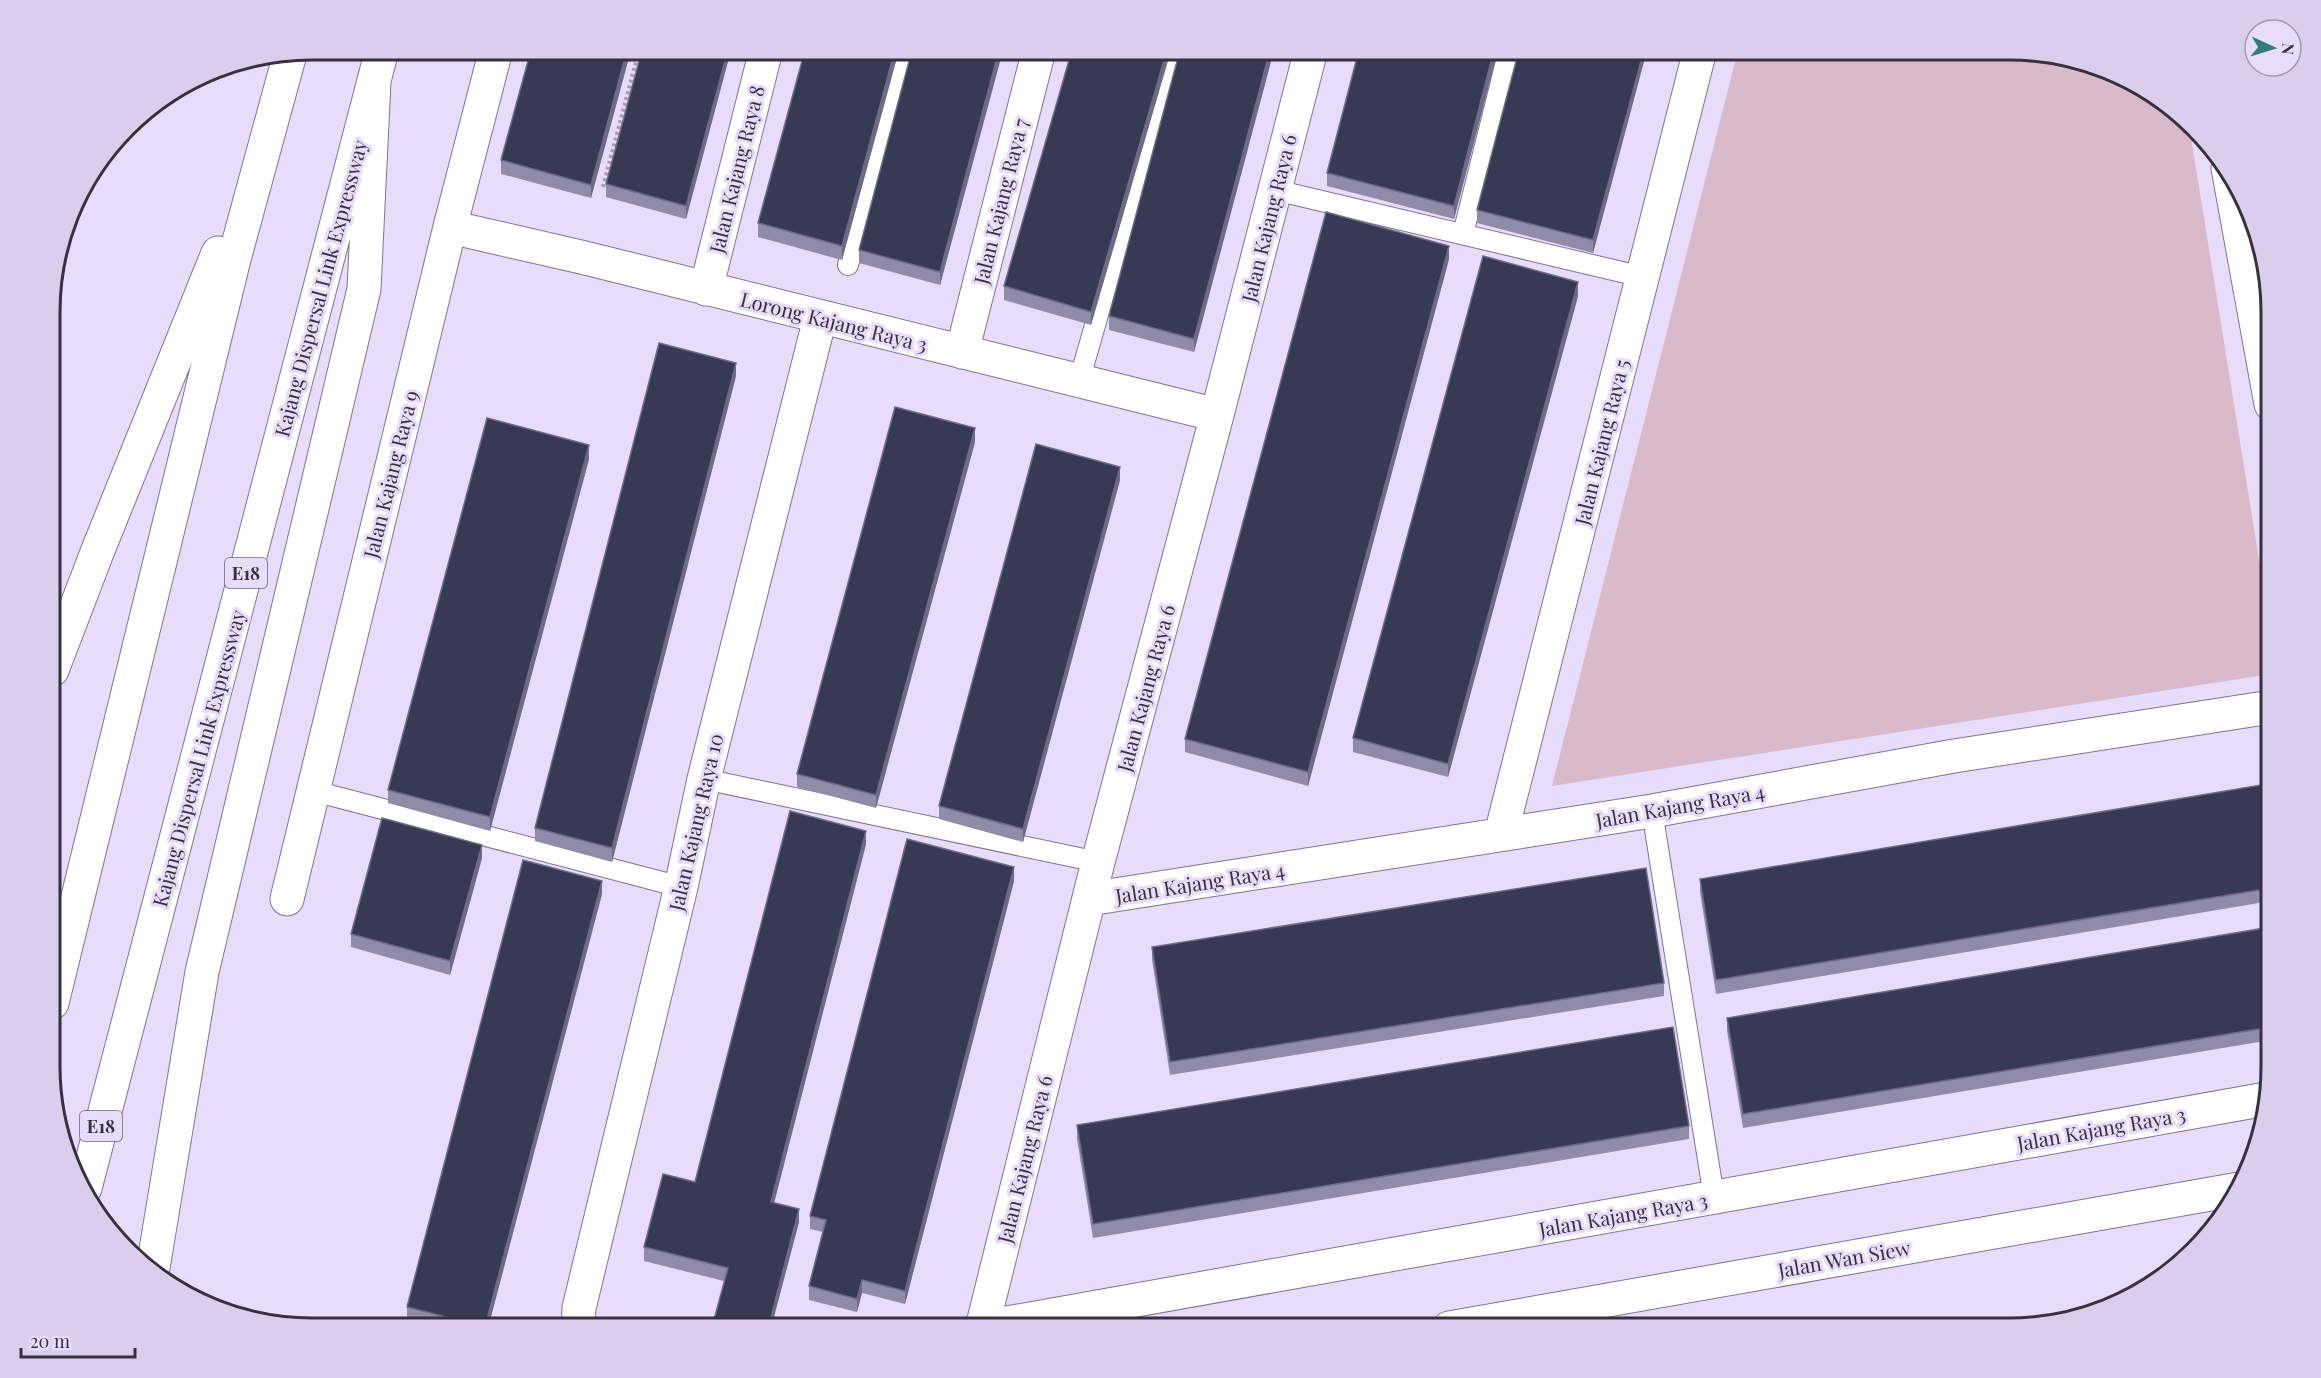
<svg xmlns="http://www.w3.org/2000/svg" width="2321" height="1378" viewBox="0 0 2321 1378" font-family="'Playfair Display',serif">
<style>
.green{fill:#d9bac9}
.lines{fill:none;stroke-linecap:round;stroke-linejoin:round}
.service-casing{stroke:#807590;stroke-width:22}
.minor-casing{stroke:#807590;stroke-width:35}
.tertiary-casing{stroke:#807590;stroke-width:35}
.motorway-casing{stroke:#807590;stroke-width:35}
.path{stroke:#a69db5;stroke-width:4;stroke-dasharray:3 3;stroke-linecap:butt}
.service{stroke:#fff;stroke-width:20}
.minor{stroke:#fff;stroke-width:33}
.tertiary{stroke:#fff;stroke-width:33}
.motorway{stroke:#fff;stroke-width:33}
.wall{fill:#908ba7}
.shaded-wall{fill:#6d6b85}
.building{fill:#383a53;stroke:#6d6b85;stroke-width:1.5}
.labels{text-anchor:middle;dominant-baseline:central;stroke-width:6;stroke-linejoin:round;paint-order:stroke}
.shield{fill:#e8dcfb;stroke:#6b6476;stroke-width:1.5}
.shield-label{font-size:18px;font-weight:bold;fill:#36313d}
.street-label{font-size:20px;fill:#36313d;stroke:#e8dcfb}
.rim{fill:none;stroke:#36313d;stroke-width:3}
</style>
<rect width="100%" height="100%" fill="#e8dcfb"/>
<!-- green -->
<path class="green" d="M 1738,50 L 2010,50 L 2078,59 L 2141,85 L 2190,131 L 2271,634 L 2271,674 L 1552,786 Z"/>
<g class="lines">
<defs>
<path id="service" d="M 1275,190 L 1643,277
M 1463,234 L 1509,50
M 848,265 L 906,50
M 1079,381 L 1174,50
M 704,779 L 1098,862
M 314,791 L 681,887
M 1652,811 L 1714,1197"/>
<path id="minor" d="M 2228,168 L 2271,404
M 450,227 L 581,257 L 1217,415
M 706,289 L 766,50
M 962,352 L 1039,50
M 1501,834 L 1700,50
M 287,899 L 450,227 L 496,50
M 1089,899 L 1652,811 L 1954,756 L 2271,707
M 578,1328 L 579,1308 L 681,887 L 704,779 L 820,318
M 979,1328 L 2266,1099
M 982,1328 L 1098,862 L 1217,415 L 1311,50"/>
<path id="tertiary" d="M 1449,1328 L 2239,1189"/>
<path id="motorway" d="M 52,670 L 98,550 L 218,253
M 52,1003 L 234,259 L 290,54
M 85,1188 L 382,50
M 153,1268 L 202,972 L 364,289 L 374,82"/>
</defs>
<!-- service casing -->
<use href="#service" class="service-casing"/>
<!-- minor casing -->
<use href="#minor" class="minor-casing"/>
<!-- tertiary casing -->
<use href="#tertiary" class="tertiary-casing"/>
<!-- motorway casing -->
<use href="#motorway" class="motorway-casing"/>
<!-- path -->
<path class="path" d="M 603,187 L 639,50"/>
<!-- service -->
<use href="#service" class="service"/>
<!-- minor -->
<use href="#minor" class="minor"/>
<!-- tertiary -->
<use href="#tertiary" class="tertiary"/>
<!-- motorway -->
<use href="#motorway" class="motorway"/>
</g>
<!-- wall -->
<path class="wall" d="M 531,50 L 631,50 L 591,198 L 501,174 L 501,160 Z
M 731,50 L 686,219 L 606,197 L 606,184 Z
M 899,50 L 842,260 L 758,237 L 758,223 Z
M 1003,50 L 940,285 L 859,263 L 859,250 Z
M 1072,50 L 1171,50 L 1091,325 L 1004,300 L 1004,286 Z
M 1180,50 L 1274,50 L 1194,352 L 1109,330 L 1109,316 Z
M 1498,50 L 1454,219 L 1327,186 L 1327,173 Z
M 1647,50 L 1593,253 L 1477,223 L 1477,210 Z
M 1449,259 L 1308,786 L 1185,752 L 1185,739 Z
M 1578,296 L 1448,777 L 1353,752 L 1353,738 Z
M 736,376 L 612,862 L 535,841 L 535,828 Z
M 975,442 L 876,808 L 797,787 L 797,774 Z
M 589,459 L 490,831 L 388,803 L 388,790 Z
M 1120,480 L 1023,842 L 939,819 L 939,806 Z
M 2271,812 L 2271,901 L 1716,994 L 1700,892 L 1700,879 Z
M 866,844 L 774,1203 L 799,1222 L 771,1328 L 712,1328 L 724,1281 L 644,1261 L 644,1247 L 695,1182 Z
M 482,858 L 450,975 L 351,947 L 351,934 Z
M 1014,881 L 905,1304 L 862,1293 L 857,1312 L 809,1300 L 809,1286 L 823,1232 L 810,1229 L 810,1216 Z
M 602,894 L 488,1328 L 438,1328 L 407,1320 L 407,1307 Z
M 2271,927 L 2271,1040 L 1743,1128 L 1727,1031 L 1727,1018 Z
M 1152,947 L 1664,983 L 1664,996 L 1170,1075 L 1152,960 Z
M 1077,1125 L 1689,1126 L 1689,1139 L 1093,1238 L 1077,1139 Z"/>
<!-- shaded-wall -->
<path class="shaded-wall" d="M 627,50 L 631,50 L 591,198 L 591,185 Z
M 728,50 L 731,50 L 686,219 L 686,206 Z
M 895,50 L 899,50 L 842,260 L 842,246 Z
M 999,50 L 1003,50 L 940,285 L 940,272 Z
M 1167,50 L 1171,50 L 1091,325 L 1091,312 Z
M 1270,50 L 1274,50 L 1194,352 L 1194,339 Z
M 1494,50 L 1498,50 L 1454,219 L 1454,206 Z
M 1644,50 L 1647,50 L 1593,253 L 1593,240 Z
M 1449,246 L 1449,259 L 1308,786 L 1308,772 Z
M 1578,282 L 1578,296 L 1448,777 L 1448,764 Z
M 736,363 L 736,376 L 612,862 L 612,848 Z
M 975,428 L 975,442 L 876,808 L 876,795 Z
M 589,445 L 589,459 L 490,831 L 490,817 Z
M 1120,467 L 1120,480 L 1023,842 L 1023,829 Z
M 866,831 L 866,844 L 771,1215 L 771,1202 Z
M 482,845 L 482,858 L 450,975 L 450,961 Z
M 1014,867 L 1014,881 L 905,1304 L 905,1291 Z
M 602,881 L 602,894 L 488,1328 L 485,1328 Z
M 799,1209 L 799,1222 L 771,1328 L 771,1317 Z
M 862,1280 L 862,1293 L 857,1312 L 857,1299 Z"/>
<!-- building -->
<path class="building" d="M 531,50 L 627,50 L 591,185 L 501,160 Z
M 642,50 L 728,50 L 686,206 L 606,184 Z
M 805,50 L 895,50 L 842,246 L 758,223 Z
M 912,50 L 999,50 L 940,272 L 859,250 Z
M 1072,50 L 1167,50 L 1091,312 L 1004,286 Z
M 1180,50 L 1270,50 L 1194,339 L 1109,316 Z
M 1359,50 L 1494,50 L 1454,206 L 1327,173 Z
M 1519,50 L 1644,50 L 1593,240 L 1477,210 Z
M 1326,212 L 1449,246 L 1308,772 L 1185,739 Z
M 1483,256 L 1578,282 L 1448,764 L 1353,738 Z
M 659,343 L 736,363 L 612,848 L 535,828 Z
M 895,407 L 975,428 L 876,795 L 797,774 Z
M 487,418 L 589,445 L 490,817 L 388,790 Z
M 1036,444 L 1120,467 L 1023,829 L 939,806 Z
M 2267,784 L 2271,812 L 2271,888 L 1716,980 L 1700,879 Z
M 790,811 L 866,831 L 771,1202 L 799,1209 L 771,1317 L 712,1327 L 728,1268 L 644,1247 L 663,1174 L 695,1182 Z
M 382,818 L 482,845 L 450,961 L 351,934 Z
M 907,839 L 1014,867 L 905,1291 L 862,1280 L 857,1299 L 809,1286 L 826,1220 L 810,1216 Z
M 523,860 L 602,881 L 485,1327 L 407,1307 Z
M 1646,868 L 1664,983 L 1170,1062 L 1152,947 Z
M 2271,927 L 2271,1027 L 1743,1114 L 1727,1018 Z
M 1673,1027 L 1689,1126 L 1093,1224 L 1077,1125 Z"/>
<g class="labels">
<!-- shield labels -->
<g class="shield">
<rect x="225" y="558" width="42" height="30" rx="4.5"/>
<rect x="80" y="1111" width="42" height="30" rx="4.5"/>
</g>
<g class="shield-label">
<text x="246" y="573">E18</text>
<text x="101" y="1126">E18</text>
</g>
<!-- street labels -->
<g class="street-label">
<text transform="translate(736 169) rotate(-76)">Jalan Kajang Raya 8</text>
<text transform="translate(1000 201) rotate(-76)">Jalan Kajang Raya 7</text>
<text transform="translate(1268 218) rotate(-76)">Jalan Kajang Raya 6</text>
<text transform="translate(320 288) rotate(-75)">Kajang Dispersal Link Expressway</text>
<text transform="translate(834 321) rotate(14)">Lorong Kajang Raya 3</text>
<text transform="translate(1601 442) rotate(-76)">Jalan Kajang Raya 5</text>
<text transform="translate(390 474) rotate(-76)">Jalan Kajang Raya 9</text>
<text transform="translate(1145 688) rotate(-75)">Jalan Kajang Raya 6</text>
<text transform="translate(198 758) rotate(-75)">Kajang Dispersal Link Expressway</text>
<text transform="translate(1680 805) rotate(-10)">Jalan Kajang Raya 4</text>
<text transform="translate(695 822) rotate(-77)">Jalan Kajang Raya 10</text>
<text transform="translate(1200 882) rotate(-9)">Jalan Kajang Raya 4</text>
<text transform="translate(2101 1128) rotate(-10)">Jalan Kajang Raya 3</text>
<text transform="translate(1024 1159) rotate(-76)">Jalan Kajang Raya 6</text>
<text transform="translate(1623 1214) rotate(-10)">Jalan Kajang Raya 3</text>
<text transform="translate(1844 1258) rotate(-10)">Jalan Wan Siew</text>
</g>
</g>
<!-- crop -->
<path d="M0 0H2321V1378H0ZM312 60H2009A252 252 0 0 1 2261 312V1066A252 252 0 0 1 2009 1318H312A252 252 0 0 1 60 1066V312A252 252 0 0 1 312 60Z" fill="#daceec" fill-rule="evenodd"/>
<path class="rim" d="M312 60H2009A252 252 0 0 1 2261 312V1066A252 252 0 0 1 2009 1318H312A252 252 0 0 1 60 1066V312A252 252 0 0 1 312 60Z"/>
<!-- north arrow -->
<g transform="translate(2273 48) rotate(94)"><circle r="28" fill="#e8dcfb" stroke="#a198af" stroke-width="1.5"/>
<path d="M0-4.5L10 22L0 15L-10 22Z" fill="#327c7c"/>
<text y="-9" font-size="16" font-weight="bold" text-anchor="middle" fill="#36313d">N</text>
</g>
<!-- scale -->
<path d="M21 1348v9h114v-9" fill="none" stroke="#36313d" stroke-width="3"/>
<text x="30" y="1348" font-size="18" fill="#36313d" stroke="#e8dcfb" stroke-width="4.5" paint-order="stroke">20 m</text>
</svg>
